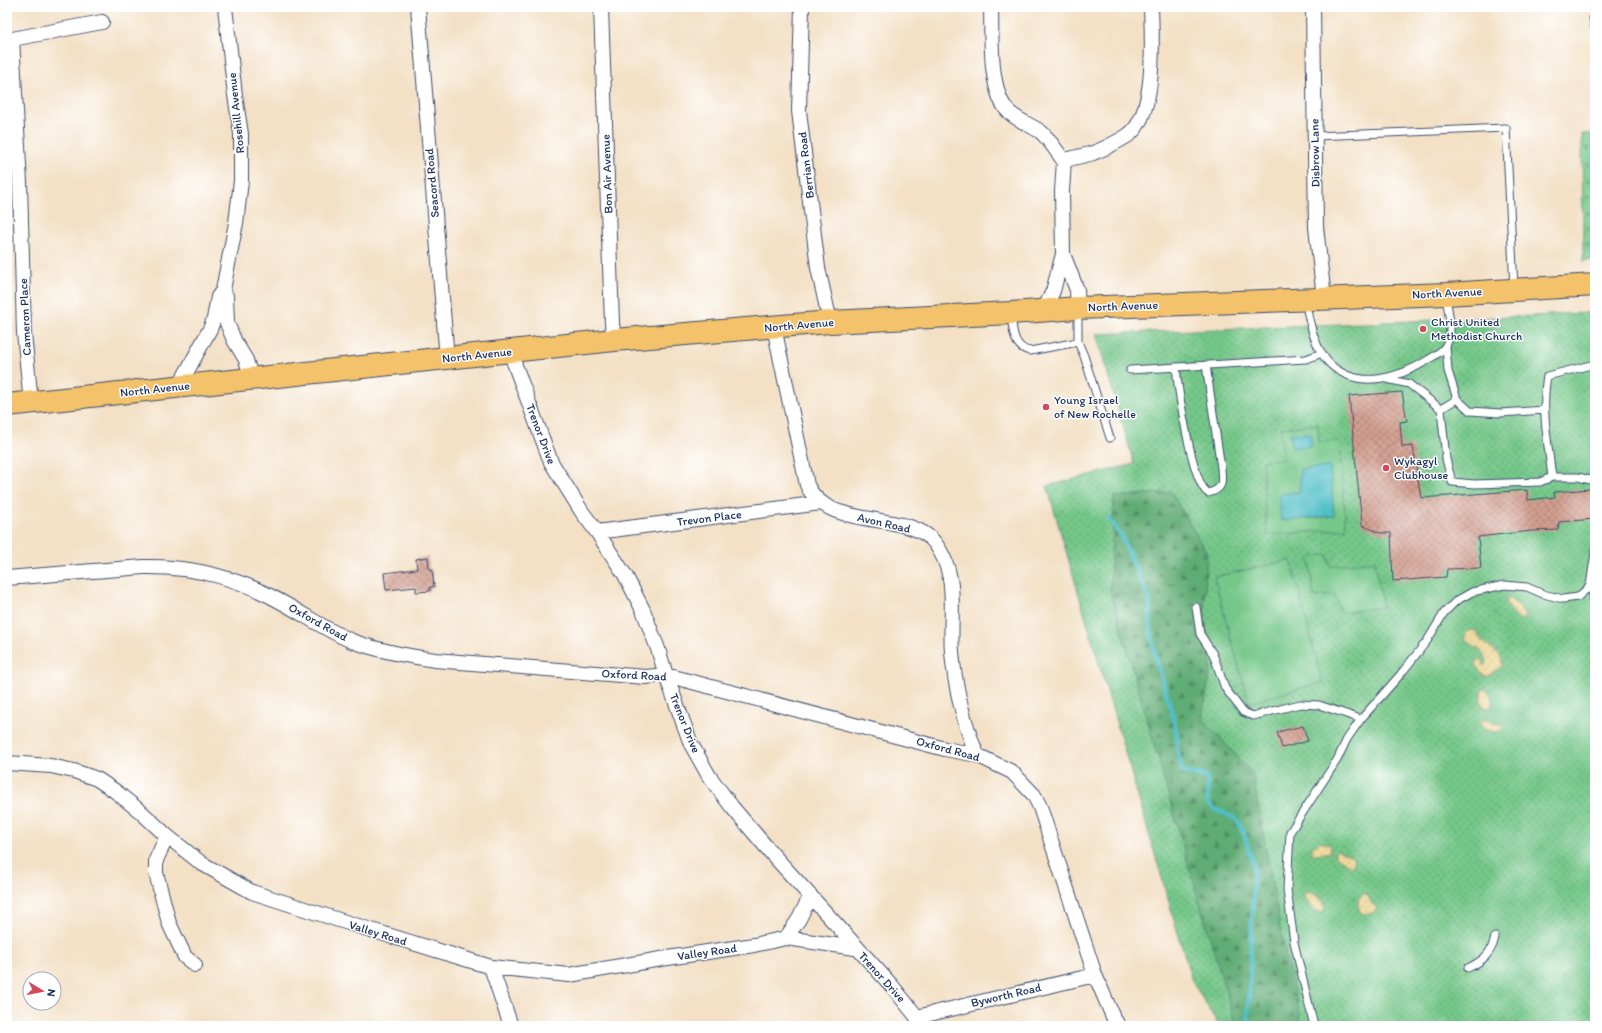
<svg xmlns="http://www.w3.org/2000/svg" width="1602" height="1033" viewBox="0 0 1602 1033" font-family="Itim,sans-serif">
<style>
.grass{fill:url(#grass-dots);stroke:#487b74}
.forest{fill:url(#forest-firs);stroke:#3e6e6a}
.sand{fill:url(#sand-dots);stroke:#84847e}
.cemetery{fill:url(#cemetery-stones);stroke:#487b74}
.garden{fill:#75c789;stroke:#487b74}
.water{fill:#51bfc8;stroke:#367793}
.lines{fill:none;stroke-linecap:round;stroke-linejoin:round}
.stream{stroke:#51bfc8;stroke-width:4.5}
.building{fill:url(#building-cross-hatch)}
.service-casing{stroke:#3b4a6d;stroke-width:9}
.minor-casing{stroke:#3b4a6d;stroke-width:16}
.primary-casing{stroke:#3b4a6d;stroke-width:24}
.service{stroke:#fff;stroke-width:7}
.minor{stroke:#fff;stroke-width:14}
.primary{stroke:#f3c26a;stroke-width:22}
.poi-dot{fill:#d1495b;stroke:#fff;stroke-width:1.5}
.labels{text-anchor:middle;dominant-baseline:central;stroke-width:3;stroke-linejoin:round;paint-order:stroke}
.street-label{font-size:12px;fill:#1b2f5e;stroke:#fff}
.poi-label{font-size:12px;fill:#1b2f5e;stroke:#fff;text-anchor:start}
</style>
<defs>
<pattern id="grass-dots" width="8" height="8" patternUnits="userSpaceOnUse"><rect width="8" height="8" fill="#75c789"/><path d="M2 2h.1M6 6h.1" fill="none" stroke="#5fa273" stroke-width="1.8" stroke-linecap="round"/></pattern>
<pattern id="forest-firs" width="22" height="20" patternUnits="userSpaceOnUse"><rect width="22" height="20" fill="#60ac75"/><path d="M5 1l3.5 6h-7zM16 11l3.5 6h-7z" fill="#4e8c63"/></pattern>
<pattern id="sand-dots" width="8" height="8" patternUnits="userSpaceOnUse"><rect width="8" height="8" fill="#eeda9e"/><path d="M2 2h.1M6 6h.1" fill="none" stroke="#ccbb8a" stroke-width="1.8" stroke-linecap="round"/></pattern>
<pattern id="cemetery-stones" width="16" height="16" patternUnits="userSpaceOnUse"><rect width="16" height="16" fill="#75c789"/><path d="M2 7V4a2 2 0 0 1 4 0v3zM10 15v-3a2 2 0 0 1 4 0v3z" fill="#5fa273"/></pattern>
<pattern id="building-cross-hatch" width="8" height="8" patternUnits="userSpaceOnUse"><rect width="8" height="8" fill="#d39f8f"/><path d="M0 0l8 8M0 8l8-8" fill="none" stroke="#aa8278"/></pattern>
</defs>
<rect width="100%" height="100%" fill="#fff"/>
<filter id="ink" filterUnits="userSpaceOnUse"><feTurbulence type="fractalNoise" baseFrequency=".025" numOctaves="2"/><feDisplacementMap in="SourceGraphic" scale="8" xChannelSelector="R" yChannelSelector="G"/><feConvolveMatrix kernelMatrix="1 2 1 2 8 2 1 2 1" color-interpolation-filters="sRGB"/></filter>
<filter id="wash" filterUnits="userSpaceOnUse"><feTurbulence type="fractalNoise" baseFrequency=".012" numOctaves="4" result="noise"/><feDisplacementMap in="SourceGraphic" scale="16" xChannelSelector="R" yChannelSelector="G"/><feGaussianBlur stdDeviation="0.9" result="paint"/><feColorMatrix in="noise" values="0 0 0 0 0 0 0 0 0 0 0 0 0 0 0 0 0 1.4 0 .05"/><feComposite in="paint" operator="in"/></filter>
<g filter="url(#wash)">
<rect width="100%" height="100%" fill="#f3e0c5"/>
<!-- grass -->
<path class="grass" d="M 1595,312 L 1595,1026 L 1219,1026 L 1192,981 L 1047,486 L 1134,464 L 1096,334 L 1533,316 Z"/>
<!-- forest -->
<path class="forest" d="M 1171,492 L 1207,553 L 1204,610 L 1211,667 L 1202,718 L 1252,772 L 1281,932 L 1302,1026 L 1236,1026 L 1191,874 L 1110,590 L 1114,497 Z"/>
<!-- sand -->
<path class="sand" d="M 1509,598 C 1516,603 1521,608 1525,616 L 1523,620 L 1517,618 L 1505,602 L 1506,599 Z
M 1471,630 L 1476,631 L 1479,637 L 1501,657 L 1502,666 L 1488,676 L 1482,675 L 1476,664 L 1477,661 L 1480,659 L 1483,661 L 1484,665 L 1486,665 L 1487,659 L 1479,649 L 1474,647 L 1465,639 L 1466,633 Z
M 1484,689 L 1489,692 L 1493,701 L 1492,706 L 1489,708 L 1483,706 L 1480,701 L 1482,690 Z
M 1482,720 L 1489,720 L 1494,724 L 1501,724 L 1503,729 L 1497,732 L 1486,730 L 1480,723 L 1480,721 Z
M 1321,841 L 1330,845 L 1331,848 L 1330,852 L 1325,853 L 1313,854 L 1311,849 Z
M 1337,850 L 1353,857 L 1354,865 L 1351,866 L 1335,856 L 1335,852 Z
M 1307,891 C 1315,894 1324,899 1325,908 L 1322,912 L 1316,912 L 1305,898 L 1304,894 Z
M 1363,894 L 1367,894 L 1371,903 L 1377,908 L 1373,913 L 1363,914 C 1357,910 1356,898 1363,894 Z"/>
<!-- cemetery -->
<path class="cemetery" d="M 1582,134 L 1595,134 L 1595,260 L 1583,261 Z"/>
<!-- garden -->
<path class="garden" d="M 1318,424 L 1319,442 L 1339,441 L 1346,529 L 1267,535 L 1262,461 L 1283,459 L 1281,428 Z
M 1327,554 L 1330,566 L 1375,561 L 1383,607 L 1340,613 L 1335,594 L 1314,597 L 1309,558 Z
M 1291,560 L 1322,682 L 1249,703 L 1214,577 Z"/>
<!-- water -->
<path class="water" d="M 1311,433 L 1311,446 L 1292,448 L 1290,434 Z
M 1330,467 L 1334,516 L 1281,521 L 1279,494 L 1300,492 L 1300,469 Z"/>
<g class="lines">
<!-- stream -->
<path class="stream" d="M 1108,518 L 1121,535 L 1149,599 L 1151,634 L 1154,651 L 1172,712 L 1177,737 L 1177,750 L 1183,772 L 1206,776 L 1208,785 L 1208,803 L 1213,808 L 1236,819 L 1243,831 L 1254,868 L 1248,1026"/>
</g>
<g id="blocks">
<!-- building -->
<path class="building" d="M 1402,392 L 1407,421 L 1400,422 L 1402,447 L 1413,446 L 1421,498 L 1527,490 L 1528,500 L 1555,497 L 1554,492 L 1591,489 L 1595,519 L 1559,522 L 1558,530 L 1531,531 L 1478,537 L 1481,568 L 1447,569 L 1446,577 L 1393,581 L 1391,533 L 1380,533 L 1362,525 L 1349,396 Z
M 428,557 L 429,569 L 432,569 L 434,587 L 430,587 L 430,591 L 416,592 L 416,587 L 386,590 L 384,573 L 417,569 L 416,559 Z
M 1303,726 L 1308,741 L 1282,748 L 1277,732 Z"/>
</g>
</g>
<g filter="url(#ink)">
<use href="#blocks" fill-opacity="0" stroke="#3b4a6d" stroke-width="1"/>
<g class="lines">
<defs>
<path id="service" d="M 1593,18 L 1595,27
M 1315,136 L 1506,128 L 1514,288
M 1305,301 C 1310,323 1314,349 1331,365 C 1359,390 1399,378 1428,360 C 1433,357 1443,351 1446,345 C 1454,331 1448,311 1446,297
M 1078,310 L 1078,342 L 1084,356 L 1110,438
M 1011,315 C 1013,330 1013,348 1030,351 L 1078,342
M 1446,346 L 1448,371 L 1457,399 L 1470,411 L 1500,413 L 1545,410
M 1176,367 C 1178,388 1192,484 1208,493 C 1224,489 1222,482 1221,468 L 1206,365
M 1130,370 L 1306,359 L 1322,353
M 1387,379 L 1409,384 L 1441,409 L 1446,459 L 1452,482 L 1475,484 L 1540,482 L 1552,477 C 1548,444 1541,409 1547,376 L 1595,364
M 1441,409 L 1457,399
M 1552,477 L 1578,477 L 1595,481
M 1595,552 L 1590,586 L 1595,601
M 1196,607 L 1200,634 L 1213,654 L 1225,688 L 1243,712 L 1253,716 L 1300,704 L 1319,705 L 1361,719
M 1468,968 C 1483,961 1492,953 1495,937
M 1314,1026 L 1294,942 L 1287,890 L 1290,832 L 1337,760 L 1347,739 L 1361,719 L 1400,675 L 1427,641 L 1444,613 L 1456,601 L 1472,592 L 1504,585 L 1527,587 L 1543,594 L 1563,599 L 1578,597 L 1590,586"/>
<path id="minor" d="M 418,7 L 447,359
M 601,7 L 612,323 L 614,340
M 802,7 L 799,111 L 818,268 L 830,322
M 991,7 C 992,34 988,94 1010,113 C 1019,121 1031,125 1041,132 C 1050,140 1057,152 1064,161 L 1062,191 L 1063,254 L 1077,290 L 1078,308
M 1313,7 L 1316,227 L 1324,298
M 12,39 L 20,183 L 24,333 L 31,403
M 7,40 L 102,22
M 1064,161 C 1073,157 1084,156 1093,153 C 1104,149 1117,142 1127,136 C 1157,117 1152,38 1151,7
M 223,290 L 226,296 L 227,323 L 234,340 L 246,360 L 252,379
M 1044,310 L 1053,291 L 1063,254
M 774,327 L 807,485 C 828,532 909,509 935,543 C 960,577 949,613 952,652 C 955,687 964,723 977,755
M 510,352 L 551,462 L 582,512 L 597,532 L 625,575 L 643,610 L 658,649 L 666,675 L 691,744 L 709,776 L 732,807 L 774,856 L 892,986 L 917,1017 L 923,1026
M 179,386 L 210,329 L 214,319 L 218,297 L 223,290 L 236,223 L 241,181 L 241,134 L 235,95 L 225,7
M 597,532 L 821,503
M 7,578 L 143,567 C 195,566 240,578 285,604 C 308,617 328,631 352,641 C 379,651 407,656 435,660 L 645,677 L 666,675 L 945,749 L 977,755 L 1012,772 L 1034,795 L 1040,807 L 1095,975 L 1114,1019 L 1119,1026
M 7,763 L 51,766 L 74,771 L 97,779 L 115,791 L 141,812 L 167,836 L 201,863 L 252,892 L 342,921 L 491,967 L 569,975 L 661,959 L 754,945 L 786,938 L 855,948
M 167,836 L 156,860 L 156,873 L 169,923 L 185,957 L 195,965
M 786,938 L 799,919 L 810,897
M 491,967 L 511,1026
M 917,1017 L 1095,975"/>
<path id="primary" d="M 7,405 L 614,340 L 830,322 L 1011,313 L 1078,308 L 1446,294 L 1595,285"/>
</defs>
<!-- service casing -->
<use href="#service" class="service-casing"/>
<!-- minor casing -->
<use href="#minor" class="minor-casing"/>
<!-- primary casing -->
<use href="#primary" class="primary-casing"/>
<!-- service -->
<use href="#service" class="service"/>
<!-- minor -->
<use href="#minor" class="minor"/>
<!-- primary -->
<use href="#primary" class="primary"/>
</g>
</g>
<!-- markers -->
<g class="poi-dot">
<circle cx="1423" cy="329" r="4"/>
<circle cx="1046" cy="407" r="4"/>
<circle cx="1386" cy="468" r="4"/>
</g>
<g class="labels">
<!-- street labels -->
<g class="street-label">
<text transform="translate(236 113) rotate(-96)">Rosehill Avenue</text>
<text transform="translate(1315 153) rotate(-91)">Disbrow Lane</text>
<text transform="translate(806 165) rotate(-97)">Berrian Road</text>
<text transform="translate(607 174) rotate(-92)">Bon Air Avenue</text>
<text transform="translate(432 183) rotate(-95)">Seacord Road</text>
<text transform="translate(1447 293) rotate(-3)">North Avenue</text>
<text transform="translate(1123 306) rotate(-2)">North Avenue</text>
<text transform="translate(25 317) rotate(-93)">Cameron Place</text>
<text transform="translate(799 325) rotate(-5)">North Avenue</text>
<text transform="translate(477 355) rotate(-6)">North Avenue</text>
<text transform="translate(155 389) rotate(-6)">North Avenue</text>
<text transform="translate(541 434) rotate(69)">Trenor Drive</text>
<text transform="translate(709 518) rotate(-7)">Trevon Place</text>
<text transform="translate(884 523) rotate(13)">Avon Road</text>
<text transform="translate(318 622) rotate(29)">Oxford Road</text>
<text transform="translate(634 675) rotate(3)">Oxford Road</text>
<text transform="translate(685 723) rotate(68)">Trenor Drive</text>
<text transform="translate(948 749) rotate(15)">Oxford Road</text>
<text transform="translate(378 933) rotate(17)">Valley Road</text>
<text transform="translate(707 952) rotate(-8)">Valley Road</text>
<text transform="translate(882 977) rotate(48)">Trenor Drive</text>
<text transform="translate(1006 995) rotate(-13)">Byworth Road</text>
</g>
<!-- poi labels -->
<g class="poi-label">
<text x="1431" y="322">Christ United<tspan x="1431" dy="14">Methodist Church</tspan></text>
<text x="1054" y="400">Young Israel<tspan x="1054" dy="14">of New Rochelle</tspan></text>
<text x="1394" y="461">Wykagyl<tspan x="1394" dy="14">Clubhouse</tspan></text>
</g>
</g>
<!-- margin -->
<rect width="1602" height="1033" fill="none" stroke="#fff" stroke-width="24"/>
<!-- north arrow -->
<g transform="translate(42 991) rotate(100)"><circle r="19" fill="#ffffff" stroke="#a4acbf"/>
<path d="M0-3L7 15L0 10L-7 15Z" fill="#d1495b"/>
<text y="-6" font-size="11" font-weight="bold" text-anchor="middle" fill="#1b2f5e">N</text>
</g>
</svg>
